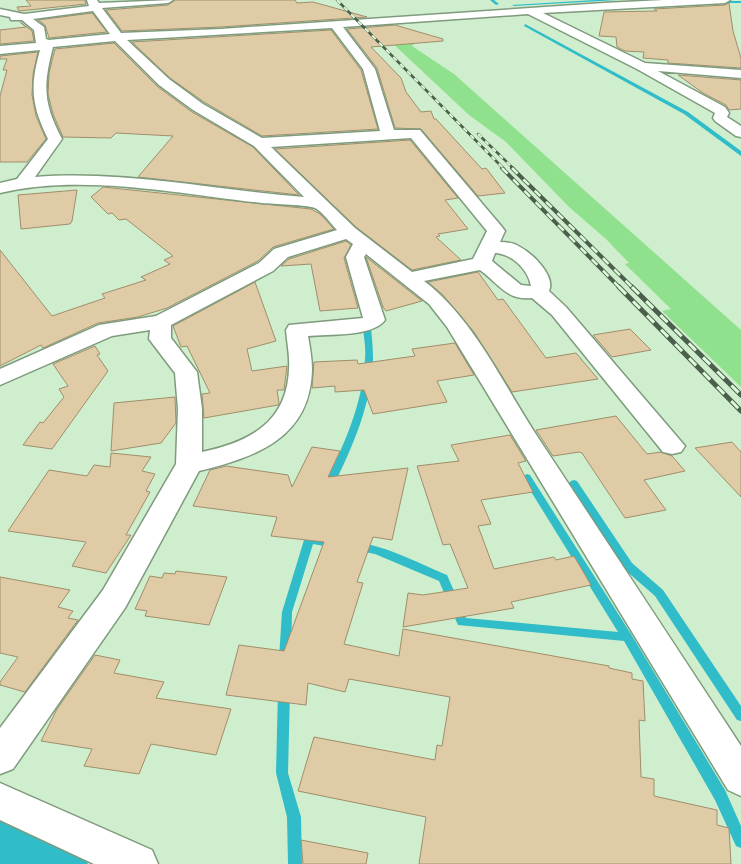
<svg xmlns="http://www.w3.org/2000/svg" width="741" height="864" viewBox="0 0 741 864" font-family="'PT Serif',serif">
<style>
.green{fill:#8fe18d}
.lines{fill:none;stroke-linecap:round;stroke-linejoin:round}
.stream{fill:#30bcc8;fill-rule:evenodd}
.river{fill:#30bcc8;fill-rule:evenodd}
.building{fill:#dfcca7;stroke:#a08e6a}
.minor-casing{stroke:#7e9b7d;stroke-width:3}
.minor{fill:#fff;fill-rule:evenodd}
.rail-far2-casing{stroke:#4c5e4c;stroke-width:2.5}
.rail-far1-casing{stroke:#4c5e4c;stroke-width:4}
.rail-casing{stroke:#4c5e4c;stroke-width:5}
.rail-far2{stroke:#dcfbda;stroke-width:2;stroke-dasharray:5;stroke-linecap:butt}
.rail-far1{stroke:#dcfbda;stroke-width:2.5;stroke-dasharray:8;stroke-linecap:butt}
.rail{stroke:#dcfbda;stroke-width:3;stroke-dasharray:10;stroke-linecap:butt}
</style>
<rect width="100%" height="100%" fill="#cfeecd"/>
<!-- green -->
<path class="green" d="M 391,23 L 414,44 L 412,46 L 454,74 L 741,330 L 741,387 L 662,311 L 671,309 L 625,264 L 629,263 L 606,239 L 569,207 L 506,142 L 469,115 L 373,25 Z"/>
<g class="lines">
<!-- stream -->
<path class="stream" d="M 490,0 L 494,0 L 499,4 L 496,5 Z
M 595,0 L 618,0 L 514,6 L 512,5 Z
M 715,1 L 741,1 L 741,3 L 716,3 Z
M 525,24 L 688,112 L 741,151 L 741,156 L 684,114 L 524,26 Z
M 364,326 L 367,326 L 371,328 C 372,338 373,349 373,359 C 372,403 352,448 333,487 L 331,489 L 325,489 L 323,487 C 343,448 363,404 365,359 C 366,349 364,338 363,328 Z
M 527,474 L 530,475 L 631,634 L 725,790 L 741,826 L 741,848 L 736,846 L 715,800 L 624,641 L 458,625 L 439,581 L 375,554 L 354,550 L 353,547 L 354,544 C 373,539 427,567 447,575 L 466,618 L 618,632 L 522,477 Z
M 574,480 L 577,481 L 632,563 L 663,590 L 741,706 L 741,721 L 737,720 L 655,596 L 624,569 L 569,483 L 571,481 Z
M 309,536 L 335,540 L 339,541 L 340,544 L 339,547 L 335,548 L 313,544 L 292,612 L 291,658 L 289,661 L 285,663 L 281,661 L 279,658 L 282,612 L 304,540 L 305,537 Z
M 284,686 L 288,687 L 290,691 L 288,773 L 301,817 L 302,864 L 288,864 L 287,817 L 276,773 L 278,691 L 280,687 Z"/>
<!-- river -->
<path class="river" d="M 0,801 L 76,835 L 88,864 L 0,864 Z"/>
</g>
<!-- building -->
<path class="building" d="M 26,0 L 85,0 L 86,4 L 19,11 L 17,7 L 31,6 Z
M 175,0 L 295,0 L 297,3 L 313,2 L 367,17 L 221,27 L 122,31 L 106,10 L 168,5 Z
M 729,3 L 733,31 L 741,58 L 741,68 L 668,63 L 668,60 L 643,58 L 644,52 L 625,51 L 617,47 L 616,37 L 599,36 L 604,12 L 657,11 L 654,9 L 725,5 Z
M 92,13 L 107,32 L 49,38 L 45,25 L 38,20 Z
M 20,22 L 32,31 L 34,41 L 0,44 L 0,30 L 26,27 Z
M 395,25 L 443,39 L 443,41 L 371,47 L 401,78 L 406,92 L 421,112 L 431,111 L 434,119 L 436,119 L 482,169 L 486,168 L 505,193 L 478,196 L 421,129 L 395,128 L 377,68 L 347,29 Z
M 331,30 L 361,70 L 378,129 L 262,136 L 204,102 L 170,78 L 132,42 Z
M 114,43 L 158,87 L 192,112 L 253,147 L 299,195 L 138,177 L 173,136 L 116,133 L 111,138 L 63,137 L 53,114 L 48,94 L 49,73 L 55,49 Z
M 38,52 L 33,74 L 32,95 L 36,116 L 46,139 L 27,162 L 0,162 L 0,96 L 7,70 L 3,70 L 7,59 L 0,59 L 0,56 Z
M 678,75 L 741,80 L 741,109 L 729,110 L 726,105 L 703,93 Z
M 410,140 L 458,198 L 445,200 L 468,229 L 438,234 L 440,236 L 436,237 L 461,260 L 412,270 L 356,227 L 275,149 Z
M 103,187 L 311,209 L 320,214 L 334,229 L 273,247 L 258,261 L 167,308 L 138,317 L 98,323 L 43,348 L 41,345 L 0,366 L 0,250 L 52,316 L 105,298 L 102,294 L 146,280 L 141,277 L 170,264 L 164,260 L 173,256 L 126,219 L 119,220 L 112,213 L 108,214 L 91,197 Z
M 77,190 L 72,221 L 70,224 L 21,229 L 18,195 Z
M 346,241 L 351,245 L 344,258 L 358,308 L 320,311 L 311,264 L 281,266 L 289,259 Z
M 366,257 L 422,301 L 386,311 L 383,307 Z
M 478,272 L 498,300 L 503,299 L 546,358 L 576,353 L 598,379 L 512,392 L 474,332 L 443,295 L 428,282 Z
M 255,282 L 276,341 L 247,349 L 252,371 L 287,366 L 284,390 L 277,390 L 279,403 L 278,405 L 204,418 L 202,394 L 210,393 L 187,346 L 181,347 L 173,326 Z
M 630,329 L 651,350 L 612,357 L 593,335 Z
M 455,343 L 474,375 L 437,381 L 447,402 L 373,414 L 364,390 L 335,392 L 335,386 L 312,388 L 314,362 L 357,360 L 358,364 L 415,356 L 412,349 Z
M 95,346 L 100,354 L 97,355 L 108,371 L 52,449 L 23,445 L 40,422 L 43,423 L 64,397 L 59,389 L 68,386 L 53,364 Z
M 175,397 L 176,423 L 161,443 L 111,451 L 114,403 Z
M 616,416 L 647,454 L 661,452 L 672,456 L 685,471 L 644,480 L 666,510 L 625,518 L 582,453 L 579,452 L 553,456 L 536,430 Z
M 510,435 L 526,461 L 518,463 L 533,492 L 481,500 L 491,524 L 478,526 L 494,569 L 554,557 L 556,560 L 574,556 L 591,585 L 511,602 L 514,608 L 403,627 L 408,593 L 423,595 L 468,588 L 450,544 L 443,545 L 417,466 L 459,461 L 451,445 Z
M 732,442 L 741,452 L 741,497 L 695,448 Z
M 312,447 L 340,451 L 328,477 L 408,468 L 392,540 L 373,537 L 357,582 L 363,583 L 344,644 L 399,656 L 403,629 L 609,666 L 609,668 L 632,673 L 632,679 L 643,681 L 645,721 L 639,720 L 641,777 L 654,779 L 654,796 L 717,810 L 717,825 L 729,828 L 731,864 L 419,864 L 426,817 L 298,791 L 314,737 L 435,760 L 437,745 L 442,746 L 450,697 L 349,679 L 345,692 L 308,683 L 306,705 L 226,695 L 239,645 L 284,651 L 324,542 L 271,536 L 277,517 L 193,506 L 210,470 L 226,466 L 288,475 L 292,487 Z
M 111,453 L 151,457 L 142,471 L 155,474 L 146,491 L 150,492 L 126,535 L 131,535 L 106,573 L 72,566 L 86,542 L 8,531 L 49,470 L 87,476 L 94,465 L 110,467 Z
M 176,571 L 227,577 L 209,625 L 145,616 L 147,611 L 135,609 L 150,576 L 162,578 L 164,573 L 175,574 Z
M 0,577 L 70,590 L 58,607 L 73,611 L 68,618 L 78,620 L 25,692 L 0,685 L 0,682 L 18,657 L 0,653 Z
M 95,655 L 120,660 L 114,673 L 164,682 L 156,698 L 231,709 L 216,755 L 151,744 L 139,774 L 84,766 L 92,749 L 41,741 L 57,709 Z
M 301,840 L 368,853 L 366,864 L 303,864 Z"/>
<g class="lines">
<defs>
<path id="minor" d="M 87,0 L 97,0 L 99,3 L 173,0 L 168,3 L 102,8 L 121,33 L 221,29 L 604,3 L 664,0 L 730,0 L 725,3 L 543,13 L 645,63 L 741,70 L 741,78 L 658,71 L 725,107 L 729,113 L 727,117 L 741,126 L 741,137 L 736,136 L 715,121 L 713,118 L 715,113 L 637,69 L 528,14 L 343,27 L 375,69 L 394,130 L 420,130 L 502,227 L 505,231 L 500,242 C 507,242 514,243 520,247 C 532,253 556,276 549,291 L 566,307 L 685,446 L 681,452 L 672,454 L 663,452 L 552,315 L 532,298 C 507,301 498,283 480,270 L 424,281 C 474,319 503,384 537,436 C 605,539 673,642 741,746 L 741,796 L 728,790 L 447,327 L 429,304 L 366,254 L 364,257 L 385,320 C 373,337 328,334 308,336 C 310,347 312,359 312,370 C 310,439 255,457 199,471 L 125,608 L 13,769 L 0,774 L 0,728 L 103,590 L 176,464 L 178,409 L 175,373 L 149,339 L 150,330 L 112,336 L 0,385 L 0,369 L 99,325 L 156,316 L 259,263 L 274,249 L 337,230 C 331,224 323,212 315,208 C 309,205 272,204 262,203 C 180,194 81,173 0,193 L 0,183 L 17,179 L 48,139 C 31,105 30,86 40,50 L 0,54 L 0,46 L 36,43 L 34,30 L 22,20 L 11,20 L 10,17 L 0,15 L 0,9 L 24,14 L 89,6 ZM 93,11 L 110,34 L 49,40 L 46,39 L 44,27 L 33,19 ZM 332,28 L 363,69 L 380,131 L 262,138 L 203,104 L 169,79 L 127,40 ZM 115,41 L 159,85 L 193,110 L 254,146 L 304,197 C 214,190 125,170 35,177 L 62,139 C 43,103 43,86 53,47 ZM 411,138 L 487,231 L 473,259 L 412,272 L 355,228 L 271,147 ZM 346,239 L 353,244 L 346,257 L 363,318 L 289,325 L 286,330 C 287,343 290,356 289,369 C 287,423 249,442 202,452 L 202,409 L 197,372 L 171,338 L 171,325 L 273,271 L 288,257 ZM 495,253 C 512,254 528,269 531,286 L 521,285 L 492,261 Z
M 0,783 L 152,850 L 158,864 L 94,864 L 0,820 Z"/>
</defs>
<!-- minor casing -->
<use href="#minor" class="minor-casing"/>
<!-- minor -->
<use href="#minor" class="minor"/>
<defs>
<path id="rail-far2" d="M 337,0 L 504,169
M 478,134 L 514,169"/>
<path id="rail-far1" d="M 502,168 L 620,288
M 512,168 L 633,288"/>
<path id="rail" d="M 619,287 L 741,411
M 632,287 L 741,395"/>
</defs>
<!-- rail-far2 casing -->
<use href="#rail-far2" class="rail-far2-casing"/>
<!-- rail-far1 casing -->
<use href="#rail-far1" class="rail-far1-casing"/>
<!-- rail casing -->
<use href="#rail" class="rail-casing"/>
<!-- rail-far2 -->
<use href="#rail-far2" class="rail-far2"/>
<!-- rail-far1 -->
<use href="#rail-far1" class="rail-far1"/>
<!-- rail -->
<use href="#rail" class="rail"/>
</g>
</svg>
